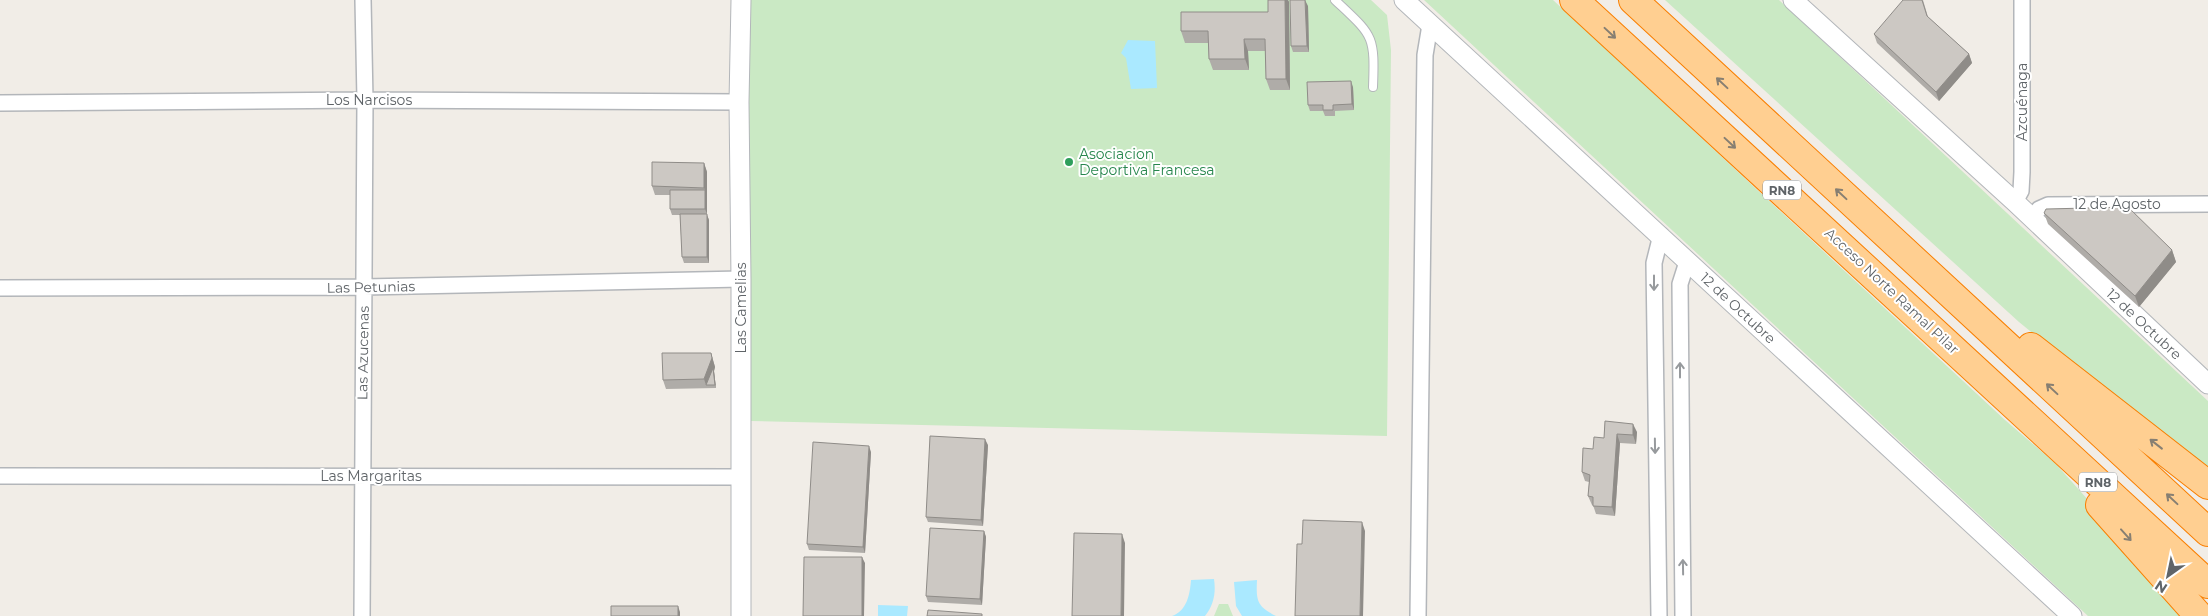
<svg xmlns="http://www.w3.org/2000/svg" width="2208" height="616" viewBox="0 0 2208 616" font-family="Montserrat,sans-serif">
<style>
.green{fill:#cae9c4}
.water{fill:#aae9ff}
.lines{fill:none;stroke-linecap:round;stroke-linejoin:round}
.service-casing{stroke:#b3b6ba;stroke-width:10}
.minor-casing{stroke:#b3b6ba;stroke-width:18}
.tertiary-casing{stroke:#b3b6ba;stroke-width:21}
.motorway-casing{stroke:#f97f00;stroke-width:30}
.service{stroke:#fff;stroke-width:8}
.minor{stroke:#fff;stroke-width:15}
.tertiary{stroke:#fff;stroke-width:19}
.motorway{stroke:#ffcf91;stroke-width:28}
.wall{fill:#afaca8}
.shaded-wall{fill:#8f8c88}
.building{fill:#ccc8c3;stroke:#8f8c88}
.oneway{stroke:#877f72}
.oneway2{stroke:#979a9d}
.leisure-dot{fill:#2e9e5b;stroke:#fff;stroke-width:2}
.labels{text-anchor:middle;dominant-baseline:central;stroke-width:4;stroke-linejoin:round;paint-order:stroke}
.shield{fill:#fff;stroke:#8f9295;stroke-width:1}
.shield-label{font-size:12px;font-weight:bold;fill:#5f6468}
.street-label{font-size:14px;fill:#5f6468;stroke:#fff}
.leisure-label{font-size:14px;fill:#27864d;stroke:#fff;text-anchor:start}
</style>
<rect width="100%" height="100%" fill="#f1ede7"/>
<!-- green -->
<path class="green" d="M 747,0 L 1371,0 L 1387,15 L 1391,50 L 1387,436 L 751,421 Z
M 1424,0 L 1553,0 L 2005,420 L 2055,463 L 2192,616 L 2088,616 Z
M 1665,0 L 1779,0 L 2208,401 L 2208,475 L 2019,322 Z
M 1219,604 L 1228,604 L 1233,616 L 1214,616 Z"/>
<!-- water -->
<path class="water" d="M 1128,40 L 1155,41 L 1157,88 L 1131,89 L 1126,58 L 1121,53 Z
M 1214,579 C 1216,592 1214,605 1205,616 L 1172,616 C 1187,611 1190,594 1191,580 Z
M 1257,580 C 1256,601 1257,606 1276,616 L 1242,616 L 1236,606 L 1234,582 Z
M 878,605 L 908,606 L 907,616 L 878,616 Z"/>
<g class="lines">
<defs>
<path id="service" d="M 1335,0 C 1373,36 1375,34 1373,87"/>
<path id="minor" d="M 0,103 L 365,100 L 739,102
M 2015,202 L 2021,191 L 2022,172 L 2022,0
M 2032,219 L 2039,209 L 2048,205 L 2208,204
M 0,288 L 364,287 L 741,279
M 0,476 L 742,477
M 362,616 L 365,100 L 363,0
M 1418,616 L 1425,55 L 1430,25
M 1659,616 L 1654,263 L 1661,235
M 1683,616 L 1680,284 L 1687,262"/>
<path id="tertiary" d="M 741,0 L 739,102 L 741,279 L 741,616
M 1404,0 L 2072,616
M 1793,0 L 2015,202 L 2208,384"/>
<path id="motorway" d="M 1574,0 L 2208,584
M 1633,0 L 2208,532
M 2031,347 L 2208,485
M 2100,505 L 2199,616"/>
</defs>
<!-- service casing -->
<use href="#service" class="service-casing"/>
<!-- minor casing -->
<use href="#minor" class="minor-casing"/>
<!-- tertiary casing -->
<use href="#tertiary" class="tertiary-casing"/>
<!-- motorway casing -->
<use href="#motorway" class="motorway-casing"/>
<!-- service -->
<use href="#service" class="service"/>
<!-- minor -->
<use href="#minor" class="minor"/>
<!-- tertiary -->
<use href="#tertiary" class="tertiary"/>
<!-- motorway -->
<use href="#motorway" class="motorway"/>
</g>
<!-- wall -->
<path class="wall" d="M 1268,0 L 1288,0 L 1289,2 L 1290,90 L 1270,90 L 1266,79 L 1265,51 L 1248,51 L 1249,70 L 1213,70 L 1209,59 L 1208,43 L 1185,43 L 1181,31 L 1268,12 Z
M 1923,0 L 1928,17 L 1969,54 L 1972,63 L 1939,101 L 1877,43 L 1874,34 Z
M 1308,6 L 1309,52 L 1293,52 L 1291,46 Z
M 1353,87 L 1354,110 L 1335,111 L 1335,116 L 1325,116 L 1323,111 L 1310,111 L 1308,105 Z
M 704,163 L 707,172 L 707,215 L 709,220 L 709,263 L 684,263 L 682,257 L 680,215 L 672,215 L 670,209 L 670,195 L 655,195 L 652,186 Z
M 2044,213 L 2172,250 L 2176,262 L 2139,307 L 2048,224 Z
M 711,353 L 715,367 L 714,371 L 716,388 L 666,389 L 663,380 Z
M 1605,421 L 1637,432 L 1636,444 L 1620,443 L 1615,516 L 1596,514 L 1593,505 L 1592,505 L 1588,496 L 1589,482 L 1585,481 L 1582,472 L 1593,449 L 1604,438 Z
M 988,445 L 983,526 L 928,522 L 926,517 Z
M 871,452 L 865,553 L 809,550 L 807,544 Z
M 984,531 L 986,537 L 982,605 L 928,602 L 926,596 Z"/>
<!-- shaded-wall -->
<path class="shaded-wall" d="M 1285,0 L 1288,0 L 1289,2 L 1290,90 L 1286,79 Z
M 1305,0 L 1308,6 L 1309,52 L 1307,46 Z
M 1244,39 L 1248,51 L 1249,70 L 1245,59 Z
M 1969,54 L 1972,63 L 1939,101 L 1936,92 Z
M 1351,81 L 1353,87 L 1354,110 L 1352,104 Z
M 704,163 L 707,172 L 707,215 L 709,220 L 709,263 L 707,257 L 707,214 L 705,209 L 705,190 L 704,188 Z
M 2172,250 L 2176,262 L 2139,307 L 2135,296 Z
M 711,353 L 715,367 L 714,371 L 716,388 L 715,385 L 706,385 L 704,379 Z
M 1633,424 L 1637,432 L 1636,444 L 1633,435 Z
M 1617,434 L 1620,443 L 1615,516 L 1612,507 Z
M 985,439 L 988,445 L 983,526 L 981,520 Z
M 869,446 L 871,452 L 865,553 L 863,547 Z
M 1362,522 L 1365,531 L 1363,616 L 1360,616 Z
M 984,531 L 986,537 L 982,605 L 980,599 Z
M 1122,534 L 1125,543 L 1124,616 L 1121,616 Z
M 862,557 L 865,563 L 864,616 L 862,616 Z
M 678,606 L 680,612 L 680,616 L 678,616 Z"/>
<!-- building -->
<path class="building" d="M 1268,0 L 1285,0 L 1286,79 L 1266,79 L 1265,39 L 1244,39 L 1245,59 L 1209,59 L 1208,31 L 1181,31 L 1181,12 L 1268,12 Z
M 1290,0 L 1305,0 L 1307,46 L 1291,46 Z
M 1903,0 L 1922,0 L 1927,16 L 1969,54 L 1936,92 L 1874,34 Z
M 1351,81 L 1352,104 L 1333,105 L 1333,110 L 1323,110 L 1323,105 L 1308,105 L 1307,82 Z
M 652,162 L 704,163 L 704,188 L 652,186 Z
M 670,190 L 705,190 L 705,209 L 670,209 Z
M 2128,207 L 2172,250 L 2135,296 L 2044,213 L 2046,209 Z
M 680,214 L 707,214 L 707,257 L 682,257 Z
M 662,353 L 711,353 L 712,358 L 704,379 L 663,380 Z
M 713,368 L 715,385 L 706,385 Z
M 1605,421 L 1633,424 L 1633,435 L 1617,434 L 1612,507 L 1593,506 L 1593,497 L 1588,496 L 1590,475 L 1582,472 L 1583,448 L 1593,449 L 1594,437 L 1604,438 Z
M 930,436 L 985,439 L 981,520 L 926,517 Z
M 813,442 L 869,446 L 863,547 L 807,544 Z
M 1303,520 L 1362,522 L 1360,616 L 1295,616 L 1297,544 L 1302,544 Z
M 930,528 L 984,531 L 980,599 L 926,596 Z
M 1074,533 L 1122,534 L 1121,616 L 1072,616 Z
M 804,557 L 862,557 L 862,616 L 803,616 Z
M 611,606 L 678,606 L 678,616 L 611,616 Z
M 928,610 L 982,614 L 982,616 L 927,616 Z"/>
<!-- one-way arrows -->
<defs><path id="oneway-shaft" d="M-6 0H5M1.5-3L5.5 0L1.5 3" fill="none" stroke-width="1.6" stroke-linecap="round" stroke-linejoin="round" transform="scale(1.25)"/></defs>
<g class="oneway">
<use href="#oneway-shaft" transform="translate(1610 33) rotate(43)"/>
<use href="#oneway-shaft" transform="translate(1722 83) rotate(-137)"/>
<use href="#oneway-shaft" transform="translate(1730 143) rotate(43)"/>
<use href="#oneway-shaft" transform="translate(1841 194) rotate(-137)"/>
<use href="#oneway-shaft" transform="translate(2052 389) rotate(-137)"/>
<use href="#oneway-shaft" transform="translate(2156 444) rotate(-142)"/>
<use href="#oneway-shaft" transform="translate(2172 499) rotate(-137)"/>
<use href="#oneway-shaft" transform="translate(2126 535) rotate(48)"/>
</g>
<g class="oneway2">
<use href="#oneway-shaft" transform="translate(1654 283) rotate(90)"/>
<use href="#oneway-shaft" transform="translate(1680 370) rotate(-90)"/>
<use href="#oneway-shaft" transform="translate(1655 446) rotate(89)"/>
<use href="#oneway-shaft" transform="translate(1683 567) rotate(-91)"/>
</g>
<!-- markers -->
<circle class="leisure-dot" cx="1069" cy="162" r="5"/>
<g class="labels">
<!-- shield labels -->
<g class="shield">
<rect x="1763" y="180.5" width="38" height="19" rx="4"/>
<rect x="2079" y="472.5" width="38" height="19" rx="4"/>
</g>
<g class="shield-label">
<text x="1782" y="190">RN8</text>
<text x="2098" y="482">RN8</text>
</g>
<!-- street labels -->
<g class="street-label">
<text x="369" y="100">Los Narcisos</text>
<text transform="translate(2022 102) rotate(-90)">Azcuénaga</text>
<text x="2117" y="204">12 de Agosto</text>
<text transform="translate(371 287) rotate(-1)">Las Petunias</text>
<text transform="translate(1892 291) rotate(43)">Acceso Norte Ramal Pilar</text>
<text transform="translate(741 308) rotate(-90)">Las Camelias</text>
<text transform="translate(1738 308) rotate(43)">12 de Octubre</text>
<text transform="translate(2144 324) rotate(43)">12 de Octubre</text>
<text transform="translate(363 353) rotate(-89)">Las Azucenas</text>
<text x="371" y="476">Las Margaritas</text>
</g>
<!-- leisure labels -->
<g class="leisure-label">
<text x="1079" y="154">Asociacion<tspan x="1079" dy="16">Deportiva Francesa</tspan></text>
</g>
</g>
<!-- north arrow -->
<g transform="translate(2168 576) rotate(213)" stroke="#ffffff" stroke-width="4" paint-order="stroke">
<path d="M0-4L9 19L0 12L-9 19Z" fill="#5f6468"/>
<text y="-8" font-size="14" font-weight="bold" text-anchor="middle" fill="#5f6468">N</text>
</g>
</svg>
